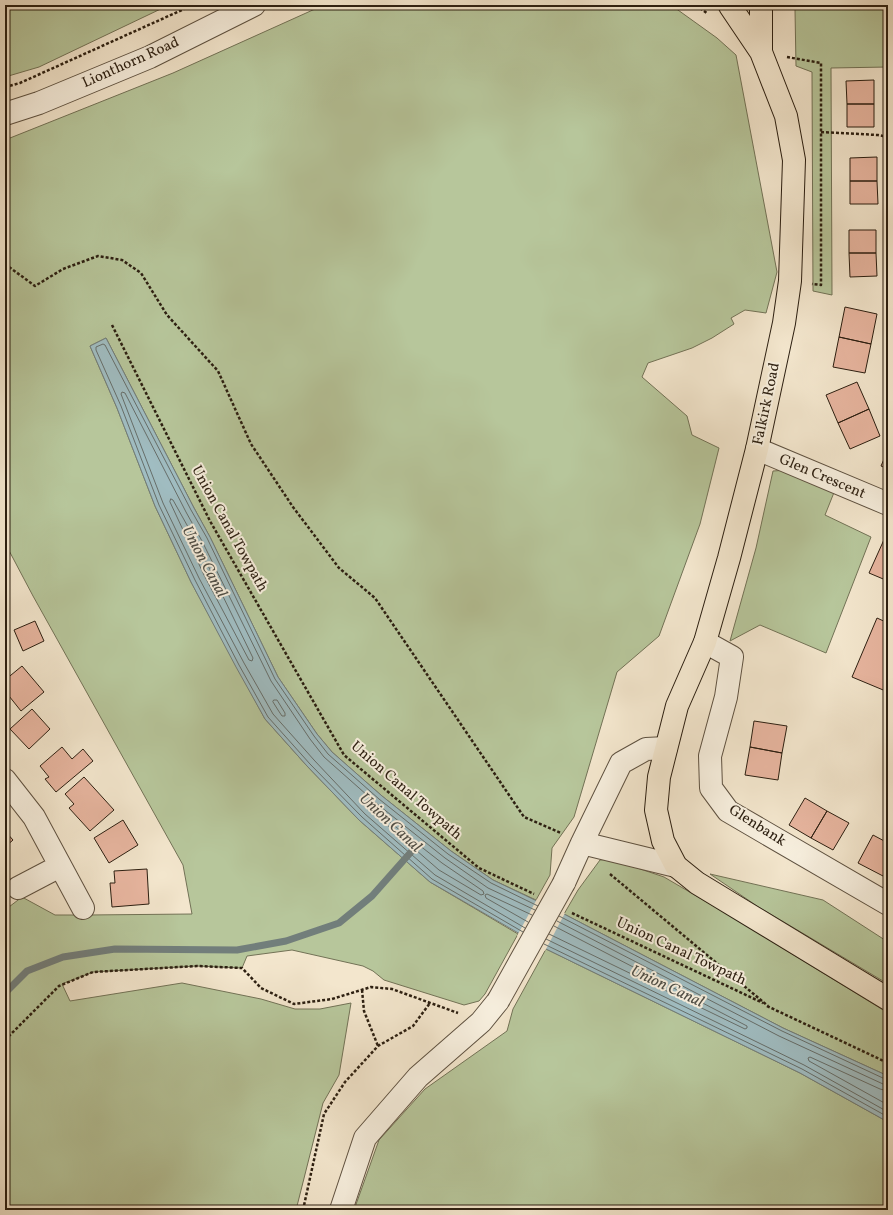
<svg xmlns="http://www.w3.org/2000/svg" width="893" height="1215" viewBox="0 0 893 1215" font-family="Vollkorn,serif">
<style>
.green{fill:#b7c69b;stroke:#727256}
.water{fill:#a0bdc2;stroke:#727e7b}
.pier{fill:#f3e6cd}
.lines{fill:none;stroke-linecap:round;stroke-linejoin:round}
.shore{stroke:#666e6a;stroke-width:1}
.stream{stroke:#727e7b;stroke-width:7}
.building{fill:#e7b59f;stroke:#2c1f11}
.minor-casing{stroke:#5e5140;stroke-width:24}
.major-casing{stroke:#2c1f11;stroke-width:24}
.path{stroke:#2c1f11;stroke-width:2.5;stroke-dasharray:3 2;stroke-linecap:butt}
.minor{stroke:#f7efde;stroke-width:22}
.major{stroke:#f3e6cd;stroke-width:22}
.minor-bridge-casing{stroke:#5e5140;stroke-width:24;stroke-linecap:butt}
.minor-bridge{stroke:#f7efde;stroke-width:22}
.labels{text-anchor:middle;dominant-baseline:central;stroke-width:4;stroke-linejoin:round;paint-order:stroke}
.street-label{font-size:15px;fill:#2c1f11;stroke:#f7efde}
.water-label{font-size:16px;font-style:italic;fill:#4f4e46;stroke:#f7efde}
</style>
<rect width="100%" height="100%" fill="#f3e6cd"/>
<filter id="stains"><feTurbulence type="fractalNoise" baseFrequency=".005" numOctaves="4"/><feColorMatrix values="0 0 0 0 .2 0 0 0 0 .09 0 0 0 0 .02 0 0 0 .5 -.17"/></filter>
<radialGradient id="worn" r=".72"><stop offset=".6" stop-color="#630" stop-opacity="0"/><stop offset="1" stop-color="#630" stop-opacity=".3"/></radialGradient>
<!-- green -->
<path class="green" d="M 5,5 L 169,5 L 39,67 L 5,77 Z
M 328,5 L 671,5 L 717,38 L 736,55 L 777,272 L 766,313 L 745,310 L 731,318 L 734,324 L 712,338 L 692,348 L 648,363 L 642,377 L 687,416 L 692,435 L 719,448 L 700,524 L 659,636 L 617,672 L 574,817 L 552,848 L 550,875 L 536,900 L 493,880 L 451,851 L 382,796 L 332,752 L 317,734 L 278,677 L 210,537 L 194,508 L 106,338 L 90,346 L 117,408 L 155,506 L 191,582 L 265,719 L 307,766 L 359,820 L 430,882 L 518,934 L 485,994 L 479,1001 L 464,1005 L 384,980 L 373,971 L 363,966 L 292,950 L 247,956 L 242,968 L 197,966 L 93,972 L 62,984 L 70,1001 L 182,983 L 261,999 L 295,1009 L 320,1009 L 351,1003 L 339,1075 L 323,1103 L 296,1210 L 5,1210 L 5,910 L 22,897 L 55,915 L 88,915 L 192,914 L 183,865 L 33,596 L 5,543 L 5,140 L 173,73 L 315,9 Z
M 796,5 L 888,5 L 888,67 L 831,68 L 832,295 L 813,291 L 812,72 L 796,66 L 795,10 Z
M 788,470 L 835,490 L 825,515 L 871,537 L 826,653 L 760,625 L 730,641 L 756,548 L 773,471 Z
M 611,859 L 664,877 L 729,915 L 888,1013 L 888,1076 L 783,1028 L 564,914 L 578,890 L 600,860 Z
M 710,874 L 823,900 L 888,942 L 888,984 L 757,906 Z
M 546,949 L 800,1073 L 888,1122 L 888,1210 L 354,1210 L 379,1140 L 425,1089 L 507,1031 L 513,1009 Z"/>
<!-- water -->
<path class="water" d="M 106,338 L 194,508 L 210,537 L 278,677 L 317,734 L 332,752 L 382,796 L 451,851 L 493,880 L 564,914 L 783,1028 L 888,1076 L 888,1122 L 800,1073 L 546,949 L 430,882 L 359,820 L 307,766 L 265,719 L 236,667 L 191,582 L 155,506 L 117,408 L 90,346 Z"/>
<!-- pier -->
<path class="pier" d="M 537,899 L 565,913 L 545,951 L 517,936 Z"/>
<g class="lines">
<!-- shore -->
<path class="shore" d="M 171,499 L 173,500 L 197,543 L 253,658 L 252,661 L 249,660 L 204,575 L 170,502 Z
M 274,700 L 277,700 L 285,713 L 285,716 L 282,716 L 278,710 L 273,702 Z
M 387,820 L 442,863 L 483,891 L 484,894 L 481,895 L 439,870 L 386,824 L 386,822 Z
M 559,916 L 782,1031 L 885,1079 L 888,1080
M 557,921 L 779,1036 L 883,1084 L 888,1085
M 528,922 L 486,898 L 485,895 L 487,894 L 532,915
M 525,928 L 435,875 L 365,814 L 314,760 L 273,714 L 244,663 L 199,578 L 163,503 L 121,394 L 122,392 L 125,393 L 186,512 L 202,541 L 271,681 L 310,739 L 324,757 L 376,803 L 445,858 L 488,888 L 535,910
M 523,932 L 432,879 L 362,817 L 310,764 L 268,717 L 239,665 L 195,580 L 159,505 L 121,406 L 96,350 L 96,347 L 103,344 L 105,345 L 191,510 L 207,538 L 275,679 L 314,736 L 328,754 L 379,799 L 448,854 L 491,883 L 538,906
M 549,934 L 745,1029 L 747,1028 L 747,1026 L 554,926
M 546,939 L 804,1065 L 888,1112
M 544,944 L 802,1069 L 888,1117
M 888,1091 L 880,1089 L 810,1057 L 808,1058 L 809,1061 L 888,1105"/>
<!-- stream -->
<path class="stream" d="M 5,993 L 27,971 L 63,957 L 115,949 L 237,950 L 286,941 L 339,923 L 372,896 L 411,852"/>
</g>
<!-- building -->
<path class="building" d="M 874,80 L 874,104 L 847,104 L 846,81 Z
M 847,104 L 874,104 L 874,127 L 847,127 Z
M 877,157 L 877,181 L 850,181 L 850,158 Z
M 850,181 L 877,181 L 878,204 L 850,204 Z
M 849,230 L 876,230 L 876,253 L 849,253 Z
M 849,253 L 876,253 L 877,276 L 850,277 Z
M 845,307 L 877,314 L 871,344 L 839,337 Z
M 839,337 L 871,344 L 865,373 L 833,367 Z
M 857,382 L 869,409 L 838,423 L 826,395 Z
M 869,409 L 880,436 L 850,449 L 838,423 Z
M 888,450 L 888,469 L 881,466 Z
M 887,533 L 888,534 L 888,581 L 869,573 Z
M 877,618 L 888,623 L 888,692 L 852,677 Z
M 35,621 L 44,641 L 23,651 L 14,630 Z
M 22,666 L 44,692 L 21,711 L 5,691 L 5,680 Z
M 32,709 L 50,729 L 29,749 L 10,729 Z
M 754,721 L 787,726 L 782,753 L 750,747 Z
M 62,747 L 72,759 L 83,749 L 93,761 L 56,792 L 45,779 L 49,777 L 40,766 Z
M 750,747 L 782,753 L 778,780 L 745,775 Z
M 84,777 L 114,810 L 90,831 L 69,808 L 74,804 L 65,794 Z
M 805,798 L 827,811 L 811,838 L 789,825 Z
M 827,811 L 849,823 L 833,850 L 811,838 Z
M 123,820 L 138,845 L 109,863 L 94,838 Z
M 5,831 L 13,840 L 5,847 Z
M 873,835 L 888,843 L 888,868 L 883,876 L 858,863 Z
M 888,868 L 888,879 L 883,876 Z
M 147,869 L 149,904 L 112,907 L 110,883 L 115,883 L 114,871 Z"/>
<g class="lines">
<defs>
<path id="minor" d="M 5,114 L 39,103 L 150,57 L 254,5
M 757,449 L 888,504
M 705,642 L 732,657 L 726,697 L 710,756 L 711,788 L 728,811 L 888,904
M 5,780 L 34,817 L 83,908
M 582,843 L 676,866
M 564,883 L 582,843 L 621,763 L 646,749 L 666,748
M 18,888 L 60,866
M 341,1210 L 365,1138 L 418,1077 L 481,1022 L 498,1001"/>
<path id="major" d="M 761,5 L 761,52
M 730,6 L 761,52 L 786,116 L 794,160 L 790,281 L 784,323 L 757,449 L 729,558 L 705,642 L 677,706 L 659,777 L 656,810 L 663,841 L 676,866 L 697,883 L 888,999"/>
</defs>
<!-- minor casing -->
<use href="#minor" class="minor-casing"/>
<!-- major casing -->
<use href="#major" class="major-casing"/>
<!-- path -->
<path class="path" d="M 696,5 L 708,14
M 787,57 L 821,63 L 821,285 L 812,284
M 5,87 L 20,83 L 193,5
M 821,132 L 878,135 L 888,137
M 5,264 L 35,286 L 63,269 L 98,256 L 122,260 L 141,273 L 167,315 L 218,371 L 251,444 L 293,507 L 339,568 L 375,598 L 524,817 L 561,833
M 112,325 L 210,521 L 344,755 L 479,868 L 534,894
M 610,874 L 768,1006
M 572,913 L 763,1003
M 362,990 L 364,1011 L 378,1046
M 767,1006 L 888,1063
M 5,1040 L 59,986 L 93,972 L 197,966 L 242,968 L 261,988 L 294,1004 L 332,999 L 371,987 L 392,989 L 458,1013
M 303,1210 L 324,1114 L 345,1082 L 378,1046 L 413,1026 L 430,1003"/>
<!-- minor -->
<use href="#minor" class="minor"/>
<!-- major -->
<use href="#major" class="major"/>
<defs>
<path id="minor-bridge" d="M 498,1001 L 564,883"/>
</defs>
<!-- minor-bridge casing -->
<use href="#minor-bridge" class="minor-bridge-casing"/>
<!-- minor-bridge -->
<use href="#minor-bridge" class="minor-bridge"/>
</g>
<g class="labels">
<!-- street labels -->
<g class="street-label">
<text transform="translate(131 63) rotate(-24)">Lionthorn Road</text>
<text transform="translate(767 404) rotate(-78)">Falkirk Road</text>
<text transform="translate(822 477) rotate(23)">Glen Crescent</text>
<text transform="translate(229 529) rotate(61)">Union Canal Towpath</text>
<text transform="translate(406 791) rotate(41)">Union Canal Towpath</text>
<text transform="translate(757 826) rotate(32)">Glenbank</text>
<text transform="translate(681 952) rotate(25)">Union Canal Towpath</text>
</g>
<!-- water labels -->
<g class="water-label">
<text transform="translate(204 562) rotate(62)">Union Canal</text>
<text transform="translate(390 823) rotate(43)">Union Canal</text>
<text transform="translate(667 987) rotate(25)">Union Canal</text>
</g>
</g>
<!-- margin -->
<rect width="893" height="1215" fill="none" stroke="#f3e6cd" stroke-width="20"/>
<rect x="6" y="6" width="881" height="1203" fill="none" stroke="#2c1f11" stroke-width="2"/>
<rect x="10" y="10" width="873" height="1195" fill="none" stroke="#2c1f11"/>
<rect width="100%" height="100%" filter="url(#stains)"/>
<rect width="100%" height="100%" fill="url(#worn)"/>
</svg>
